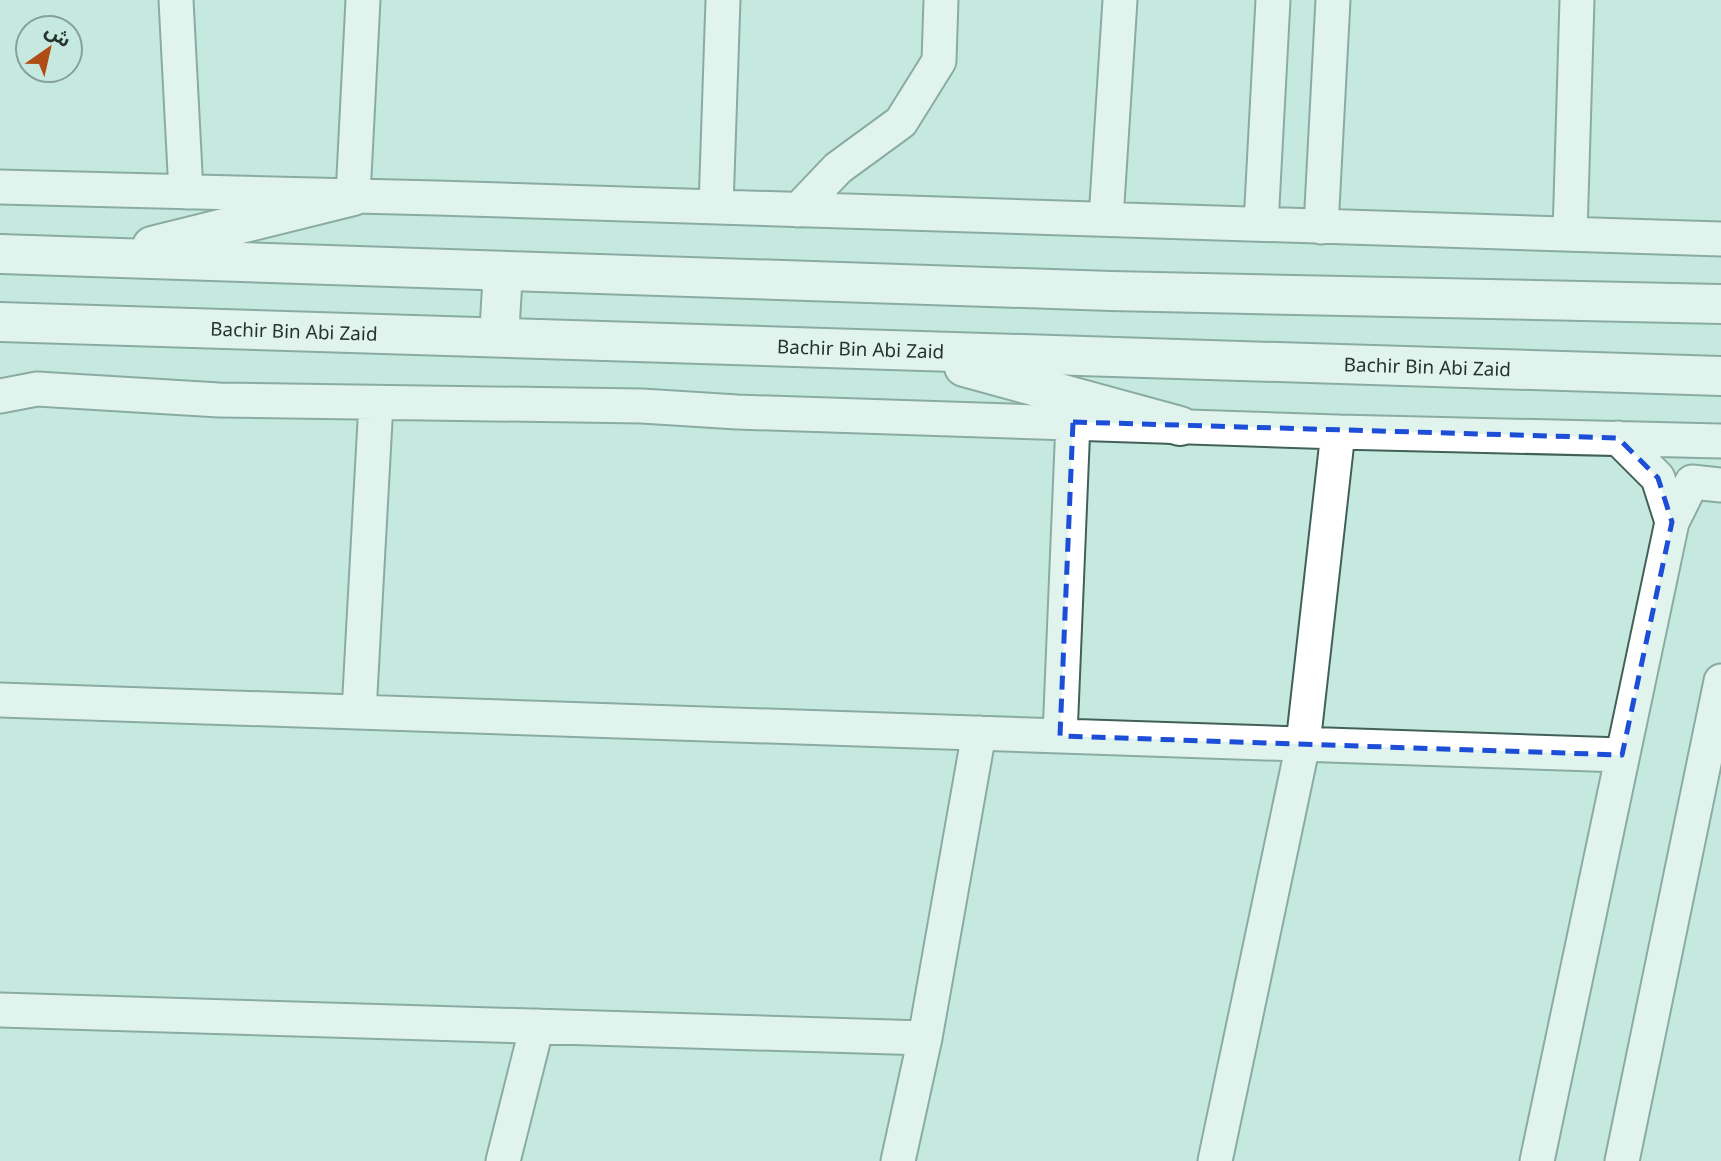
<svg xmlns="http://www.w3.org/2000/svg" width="1721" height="1161" viewBox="0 0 1721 1161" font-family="'Noto Sans','Noto Sans Arabic',sans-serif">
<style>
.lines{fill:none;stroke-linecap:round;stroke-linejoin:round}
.minor-casing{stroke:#416158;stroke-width:37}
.secondary-casing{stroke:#416158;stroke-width:42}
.minor{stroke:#fff;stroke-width:33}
.secondary{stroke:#fff;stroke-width:38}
.marked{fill:none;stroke:#1d4ed8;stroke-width:5;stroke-dasharray:14 9;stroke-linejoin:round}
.labels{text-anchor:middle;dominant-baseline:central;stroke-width:6;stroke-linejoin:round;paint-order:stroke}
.street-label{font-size:19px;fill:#263430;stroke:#c6e9df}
</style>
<rect width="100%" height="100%" fill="#c6e9df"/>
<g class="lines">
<defs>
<path id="minor" d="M 176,0 L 186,192
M 0,187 L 437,198 L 1721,239
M 353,196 L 363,0
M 716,207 L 723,0
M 798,210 L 838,168 L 901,122 L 939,61 L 941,0
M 1106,219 L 1120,0
M 1261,224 L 1273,0
M 1321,227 L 1333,0
M 1570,234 L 1577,0
M 0,396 L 37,389 L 219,400 L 642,406 L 737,412 L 1338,432 L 1721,441
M 1672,522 L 1692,482 L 1721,485
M 0,700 L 1622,755
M 359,712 L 376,403
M 1060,736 L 1073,422
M 0,1010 L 925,1038
M 503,1161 L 537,1026
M 898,1161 L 925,1038 L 979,733
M 1215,1161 L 1303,744 L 1338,432
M 1537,1161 L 1672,522 L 1658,478 L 1618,438
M 1622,1161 L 1721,681"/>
<g id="secondary">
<path d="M 152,246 L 353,196"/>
<path d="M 0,254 L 1111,291 L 1721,304"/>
<path id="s1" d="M 0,322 L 1721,376"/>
<path d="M 499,337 L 503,271"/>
<path d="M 964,367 L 1180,426"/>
</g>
</defs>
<!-- minor casing -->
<use href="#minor" class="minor-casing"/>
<!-- secondary casing -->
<use href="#secondary" class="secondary-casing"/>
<!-- minor -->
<use href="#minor" class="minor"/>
<!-- secondary -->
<use href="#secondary" class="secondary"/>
</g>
<!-- marked area -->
<path d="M0 0H1721V1161H0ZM 1073,422 L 1618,438 L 1658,478 L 1672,522 L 1622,755 L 1060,736 Z" fill="#c6e9df" fill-opacity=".55" fill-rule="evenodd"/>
<path class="marked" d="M 1073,422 L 1618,438 L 1658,478 L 1672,522 L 1622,755 L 1060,736 Z"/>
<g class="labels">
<!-- street labels -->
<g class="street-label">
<text stroke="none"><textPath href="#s1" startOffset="294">Bachir Bin Abi Zaid</textPath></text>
<text stroke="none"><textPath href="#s1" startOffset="861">Bachir Bin Abi Zaid</textPath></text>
<text stroke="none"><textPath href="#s1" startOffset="1428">Bachir Bin Abi Zaid</textPath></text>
</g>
</g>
<!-- north arrow -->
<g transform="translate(49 49) rotate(34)"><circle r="33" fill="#c6e9df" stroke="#86a199" stroke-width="2"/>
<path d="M0-5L12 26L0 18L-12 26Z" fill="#b04d17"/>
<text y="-10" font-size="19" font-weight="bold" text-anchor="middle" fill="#263430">ش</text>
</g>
</svg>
